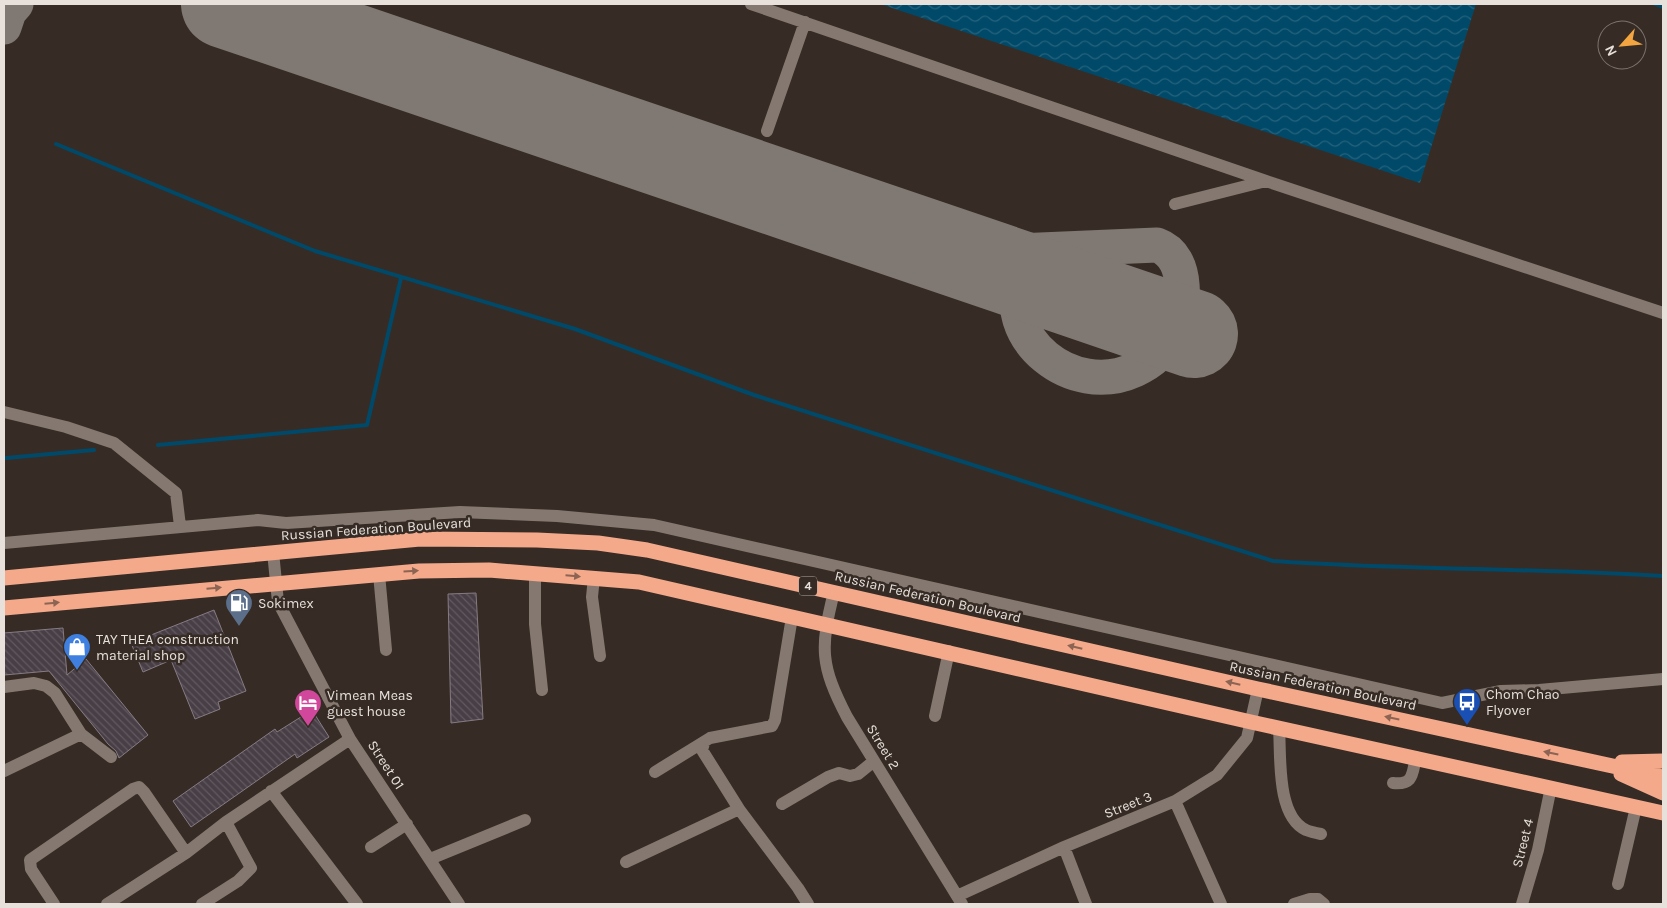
<svg xmlns="http://www.w3.org/2000/svg" width="1667" height="908" viewBox="0 0 1667 908" font-family="Karla,sans-serif">
<style>
.water{fill:url(#water-waves)}
.lines{fill:none;stroke-linecap:round;stroke-linejoin:round}
.stream{stroke:#004968;stroke-width:4}
.taxiway{stroke:#807872;stroke-width:35}
.runway{stroke:#807872;stroke-width:88}
.building{fill:url(#building-back-hatch);stroke:#867b84}
.minor{stroke:#857870;stroke-width:12}
.highway{stroke:#f4a98b;stroke-width:15}
.oneway{fill:#8c6453}
.labels{text-anchor:middle;dominant-baseline:central;stroke-width:5;stroke-linejoin:round;paint-order:stroke}
.shield{fill:#362c25;stroke:#b2aaa4;stroke-width:1}
.shield-label{font-size:12px;font-weight:bold;fill:#e7e0db}
.street-label{font-size:14px;fill:#e7e0db;stroke:#362c25}
.poi-label{font-size:14px;fill:#e7e0db;stroke:#362c25;text-anchor:start}
</style>
<defs>
<pattern id="water-waves" width="16" height="10" patternUnits="userSpaceOnUse" patternTransform="scale(1.25)"><rect width="16" height="10" fill="#004968"/><path d="M0 5q4-4 8 0t8 0" fill="none" stroke="#25637d"/></pattern>
<pattern id="building-back-hatch" width="6" height="6" patternUnits="userSpaceOnUse" patternTransform="scale(1.25)"><rect width="6" height="6" fill="#483e46"/><path d="M-1 5l2 2M0 0l6 6M5-1l2 2" fill="none" stroke="#625a60"/></pattern>
</defs>
<rect width="100%" height="100%" fill="#362c25"/>
<!-- water -->
<path class="water" d="M 880,4 L 1476,4 L 1420,183 Z"/>
<g class="lines">
<!-- stream -->
<path class="stream" d="M 1655,4 L 1663,7
M 56,144 L 315,251 L 575,329 L 754,395 L 1273,561 C 1403,570 1533,568 1663,576
M 158,445 L 367,425 L 401,278
M 6,458 L 94,450"/>
<!-- taxiway -->
<path class="taxiway" d="M 4,27 L 9,12 L 16,4
M 950,251 L 1014,251 L 1157,245 C 1191,257 1185,311 1172,336 C 1156,366 1119,382 1087,376 C 1057,371 1029,349 1020,320 C 1017,310 1017,300 1010,291 C 1000,277 979,266 965,256"/>
<!-- runway -->
<path class="runway" d="M 225,4 L 1194,334"/>
</g>
<!-- building -->
<path class="building" d="M 476,593 L 483,719 L 451,723 L 448,594 Z
M 214,610 L 246,691 L 218,702 L 220,709 L 195,719 L 171,660 L 143,672 L 131,643 Z
M 63,628 L 67,675 L 86,659 L 148,735 L 119,758 L 116,751 L 108,744 L 49,671 L 4,675 L 4,633 Z
M 312,710 L 329,737 L 297,758 L 295,754 L 191,827 L 173,801 L 275,729 L 277,732 Z"/>
<g class="lines">
<!-- minor -->
<path class="minor" d="M 751,4 L 1266,181 L 1663,313
M 767,131 L 805,22
M 1175,204 L 1266,181
M 4,412 L 66,427 L 114,443 L 176,493 L 180,526
M 4,543 L 258,520 L 286,523 L 460,512 L 557,516 L 654,525 L 1442,703 L 1501,691 L 1539,690 L 1663,679
M 273,552 L 278,602 L 350,739 L 459,904
M 535,573 L 535,624 L 542,690
M 379,574 L 386,650
M 594,577 L 592,597 L 600,656
M 834,592 C 820,648 820,665 847,717 L 962,904
M 4,687 L 34,683 L 46,686 L 55,693 L 81,734 L 111,757
M 935,716 L 949,651
M 1279,728 C 1281,756 1276,816 1306,830 C 1311,832 1316,833 1321,834
M 704,743 L 702,750 L 739,809 L 798,888 L 808,904
M 4,771 L 81,734
M 655,772 L 710,738 L 772,726 L 775,720 L 792,617
M 1393,783 C 1414,785 1412,774 1416,757
M 271,791 L 357,904
M 1175,801 L 1221,904
M 782,804 L 828,777 L 839,773 L 850,776 L 858,774 L 874,761
M 371,847 L 407,824
M 1064,847 L 1086,904
M 430,859 L 525,820
M 626,862 L 739,809
M 1618,884 L 1636,807
M 957,896 L 1064,847 L 1175,801 L 1217,775 L 1247,738 L 1258,689
M 54,904 L 31,869 L 30,860 L 133,789 L 139,787 L 144,792 L 186,853
M 107,904 L 186,853 L 226,822 L 350,739
M 202,904 L 238,881 L 251,868 L 226,822
M 1294,904 L 1310,899 L 1318,899 L 1324,904
M 1522,904 L 1538,850 L 1551,787"/>
<!-- highway -->
<path class="highway" d="M 4,578 L 420,539 L 537,540 L 598,543 L 647,550 L 1258,689 L 1663,777
M 4,608 L 419,571 L 489,570 L 639,582 L 1251,722 L 1663,813
M 1622,762 L 1663,761
M 1621,774 L 1663,793"/>
</g>
<!-- one-way arrows -->
<defs><path id="oneway-solid" d="M-6-.8H1V-3.2L6.5 0L1 3.2V.8H-6Z" transform="scale(1.25)"/></defs>
<g class="oneway">
<use href="#oneway-solid" transform="translate(411 571) rotate(-4)"/>
<use href="#oneway-solid" transform="translate(573 576) rotate(5)"/>
<use href="#oneway-solid" transform="translate(214 588) rotate(-5)"/>
<use href="#oneway-solid" transform="translate(52 603) rotate(-5)"/>
<use href="#oneway-solid" transform="translate(1075 647) rotate(-167)"/>
<use href="#oneway-solid" transform="translate(1233 683) rotate(-167)"/>
<use href="#oneway-solid" transform="translate(1392 718) rotate(-168)"/>
<use href="#oneway-solid" transform="translate(1551 753) rotate(-168)"/>
</g>
<!-- icons -->
<defs>
<symbol id="fuel-pin" viewBox="-11 -11 22 30"><path d="M0 17L-7.5 6A9.5 9.5 0 1 1 7.5 6Z" fill="#5c6f8a" stroke="#362c25"/><path d="M-5.5-6h7V0h2V4h1.3V-2.5L3-4.5l.8-.8L6-3V5H2.5V1h-1V6h-7ZM-4.2-4.7v3.2H.2V-4.7Z" fill="#fff"/></symbol>
<symbol id="shop-pin" viewBox="-11 -11 22 30"><path d="M0 17L-7.5 6A9.5 9.5 0 1 1 7.5 6Z" fill="#3f7fe0" stroke="#362c25"/><path d="M-5-2.5h2.3a2.7 3.5 0 0 1 5.4 0H5L5.5 6h-11ZM-1.5-2.5h3a1.5 2.3 0 0 0-3 0Z" fill="#fff"/></symbol>
<symbol id="bus-pin" viewBox="-11 -11 22 30"><path d="M0 17L-7.5 6A9.5 9.5 0 1 1 7.5 6Z" fill="#1a4fb4" stroke="#362c25"/><path d="M-5-6H5V4H4V6H2V4H-2V6H-4V4H-5ZM-3.5-4V0h7V-4ZM-3.5 1.2v1.5H-2V1.2ZM2 1.2v1.5H3.5V1.2Z" fill="#fff"/></symbol>
<symbol id="hotel-pin" viewBox="-11 -11 22 30"><path d="M0 17L-7.5 6A9.5 9.5 0 1 1 7.5 6Z" fill="#d1479c" stroke="#362c25"/><path d="M-6-4.5h1.5V1H6V5H4.5V3h-9V5H-6ZM-4 0a1.8 1.8 0 1 1 3.6 0ZM.5 0V-2.5h3Q6-2.5 6 0Z" fill="#fff"/></symbol>
</defs>
<g fill-rule="evenodd">
<use href="#fuel-pin" x="223" y="587" width="32" height="43"/>
<use href="#shop-pin" x="61" y="631" width="32" height="43"/>
<use href="#bus-pin" x="1451" y="686" width="32" height="43"/>
<use href="#hotel-pin" x="292" y="687" width="32" height="43"/>
</g>
<g class="labels">
<!-- shield labels -->
<rect class="shield" x="799" y="576.5" width="18" height="19" rx="4"/>
<g class="shield-label">
<text x="808" y="586">4</text>
</g>
<!-- street labels -->
<g class="street-label">
<text transform="translate(376 529) rotate(-4)">Russian Federation Boulevard</text>
<text transform="translate(928 597) rotate(13)">Russian Federation Boulevard</text>
<text transform="translate(1323 686) rotate(12)">Russian Federation Boulevard</text>
<text transform="translate(883 747) rotate(59)">Street 2</text>
<text transform="translate(386 765) rotate(57)">Street 01</text>
<text transform="translate(1128 805) rotate(-22)">Street 3</text>
<text transform="translate(1523 843) rotate(-76)">Street 4</text>
</g>
<!-- poi labels -->
<g class="poi-label">
<text x="258" y="603">Sokimex</text>
<text x="96" y="639">TAY THEA construction<tspan x="96" dy="16">material shop</tspan></text>
<text x="1486" y="694">Chom Chao<tspan x="1486" dy="16">Flyover</tspan></text>
<text x="327" y="695">Vimean Meas<tspan x="327" dy="16">guest house</tspan></text>
</g>
</g>
<!-- border -->
<rect width="1667" height="908" fill="none" stroke="#e7e0db" stroke-width="10"/>
<!-- north arrow -->
<g transform="translate(1622 45) rotate(243)"><circle r="24" fill="#362c25" stroke="#7d746e"/>
<path d="M0-4L9 19L0 12L-9 19Z" fill="#f2a541"/>
<text y="-8" font-size="14" font-weight="bold" text-anchor="middle" fill="#e7e0db">N</text>
</g>
</svg>
